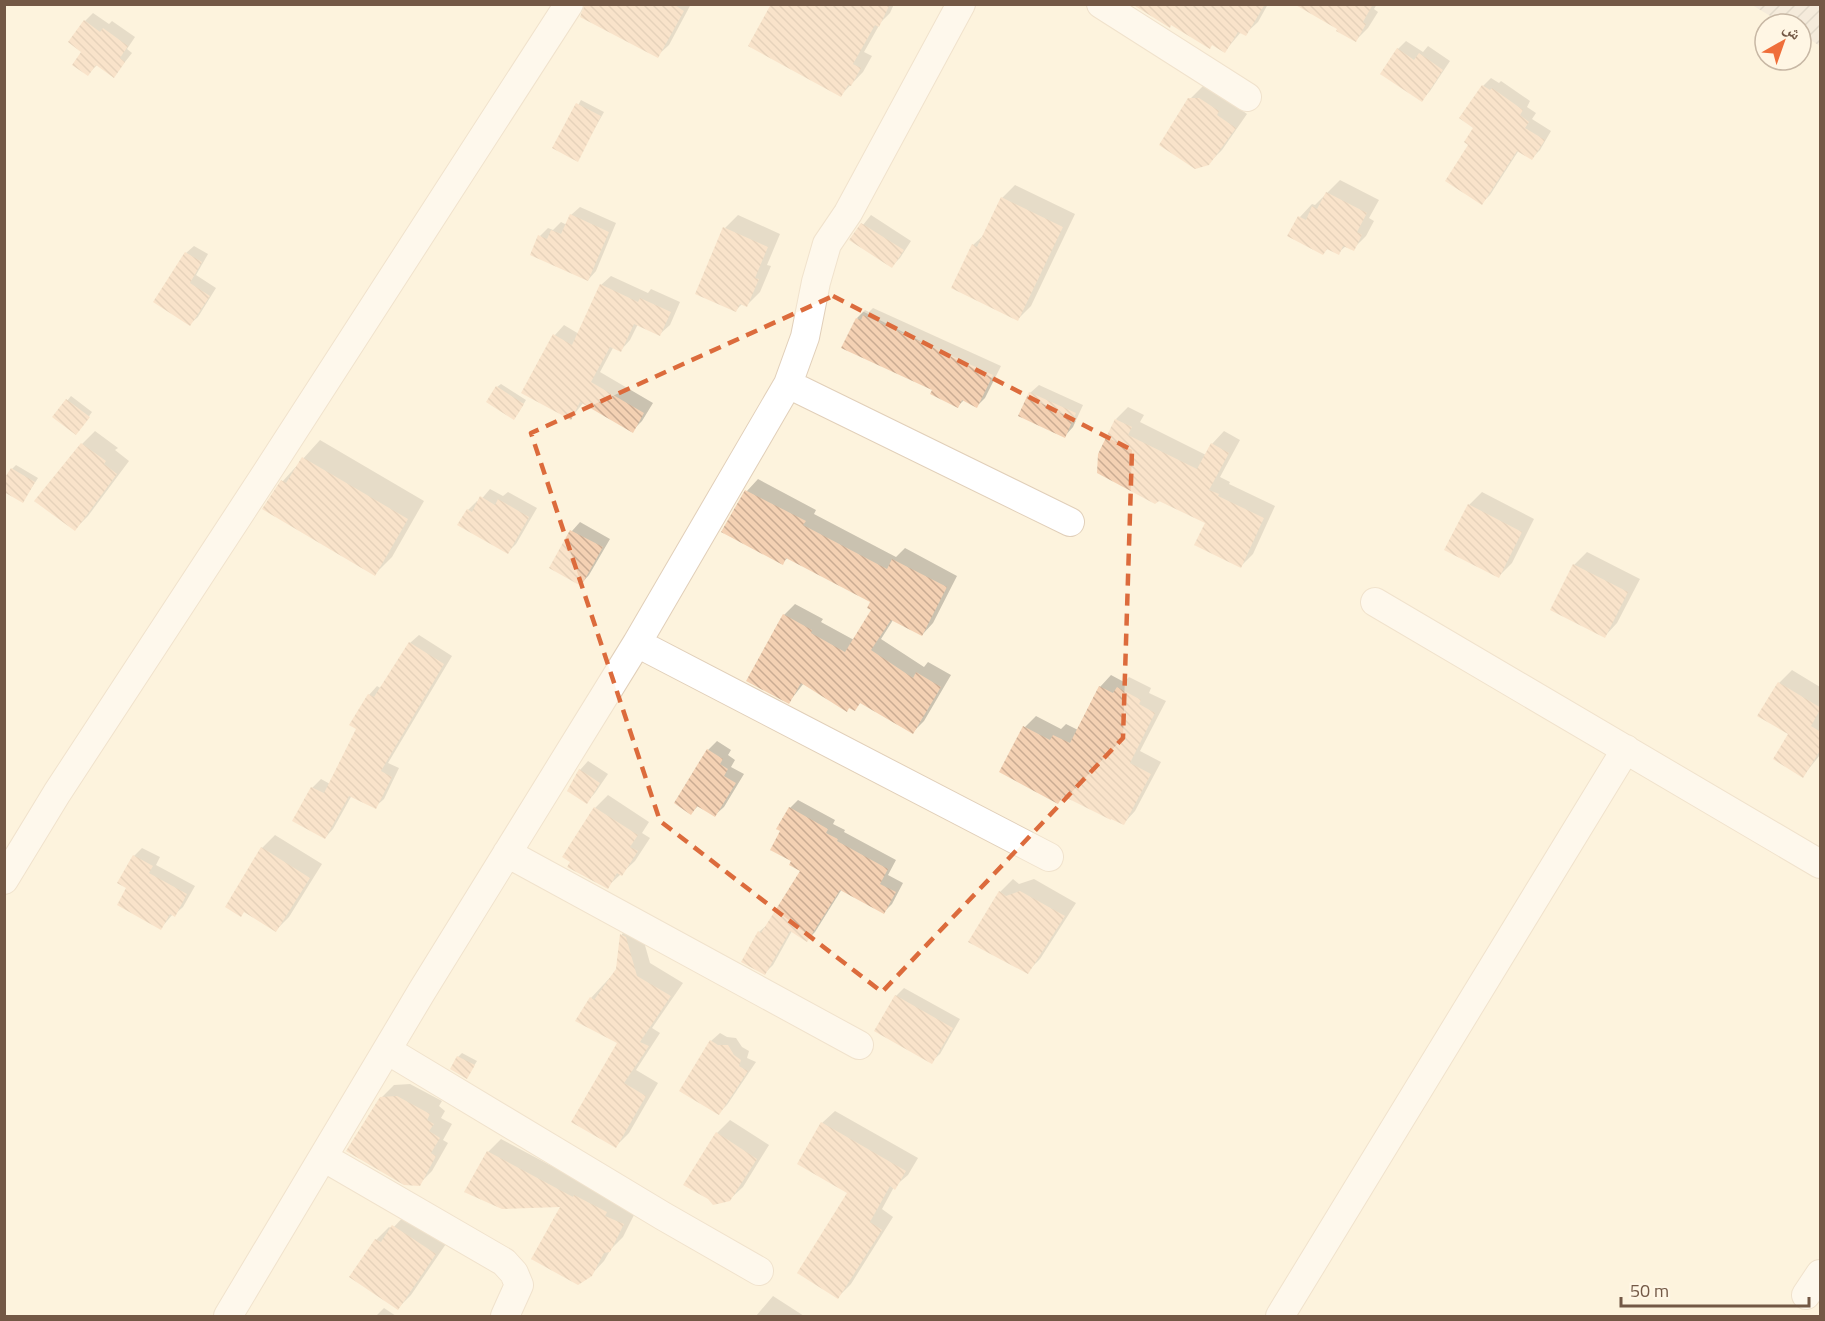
<svg xmlns="http://www.w3.org/2000/svg" width="1825" height="1321" viewBox="0 0 1825 1321" font-family="'Titillium Web','Noto Naskh Arabic',sans-serif">
<style>
.industrial{fill:url(#industrial-furrows)}
.shadow{fill:#0003}
.building{fill:url(#building-back-hatch)}
.lines{fill:none;stroke-linecap:round;stroke-linejoin:round}
.minor-casing{stroke:#e1cfb9;stroke-width:30}
.minor{stroke:#fff;stroke-width:28}
.marked{fill:none;stroke:#dc6b3c;stroke-width:4.5;stroke-dasharray:12 8;stroke-linejoin:round}
</style>
<defs>
<pattern id="industrial-furrows" width="10" height="10" patternUnits="userSpaceOnUse" patternTransform="scale(1.5)"><rect width="10" height="10" fill="#eae3da"/><path d="M-1 1l2-2M0 10L10 0M9 11l2-2" fill="none" stroke="#c2bbb3"/></pattern>
<pattern id="building-back-hatch" width="6" height="6" patternUnits="userSpaceOnUse" patternTransform="scale(1.5)"><rect width="6" height="6" fill="#f4d1b3"/><path d="M-1 5l2 2M0 0l6 6M5-1l2 2" fill="none" stroke="#caac93"/></pattern>
</defs>
<rect width="100%" height="100%" fill="#fdf3dd"/>
<!-- industrial -->
<path class="industrial" d="M 1752,5 L 1820,5 L 1820,46 L 1801,34 L 1801,24 L 1784,24 Z"/>
<!-- shadow -->
<path class="shadow" d="M 586,4 L 691,4 L 669,45 L 657,56 Z
M 824,4 L 894,4 L 890,13 L 881,22 L 864,52 L 872,56 L 863,72 L 841,95 Z
M 1135,4 L 1268,4 L 1258,22 L 1245,34 L 1241,32 L 1225,51 Z
M 1295,4 L 1377,4 L 1374,9 L 1378,12 L 1368,28 L 1356,40 L 1339,28 Z
M 93,13 L 109,24 L 112,21 L 135,37 L 127,49 L 132,53 L 114,76 L 98,64 L 88,74 L 84,51 L 85,21 Z
M 1406,41 L 1423,52 L 1428,46 L 1450,61 L 1430,91 L 1422,100 L 1398,49 Z
M 1491,78 L 1499,83 L 1501,81 L 1530,101 L 1527,107 L 1536,113 L 1532,119 L 1551,131 L 1540,150 L 1532,158 L 1519,150 L 1490,195 L 1482,203 L 1470,145 L 1476,128 L 1483,86 Z
M 1203,86 L 1212,86 L 1229,101 L 1247,114 L 1222,150 L 1208,164 L 1190,99 Z
M 581,100 L 604,112 L 577,160 L 554,148 Z
M 1340,180 L 1379,200 L 1369,218 L 1374,221 L 1366,236 L 1353,249 L 1346,246 L 1338,253 L 1329,248 L 1323,253 L 1289,236 L 1300,217 L 1312,204 L 1315,205 Z
M 1015,185 L 1075,214 L 1031,306 L 1018,319 L 973,245 L 985,234 L 1002,198 Z
M 580,207 L 616,223 L 596,271 L 588,280 L 540,236 L 548,228 L 553,230 L 561,222 L 567,225 L 571,215 Z
M 738,215 L 780,234 L 767,265 L 771,266 L 760,292 L 747,305 L 743,303 L 736,310 L 725,228 Z
M 871,215 L 911,241 L 900,258 L 892,266 L 851,240 Z
M 194,246 L 208,254 L 196,275 L 216,288 L 198,317 L 190,324 L 186,253 Z
M 611,276 L 648,293 L 651,289 L 680,302 L 670,325 L 660,334 L 638,324 L 630,340 L 621,350 L 614,346 L 600,372 L 653,403 L 642,421 L 632,431 L 584,402 L 571,418 L 555,335 L 564,325 L 579,334 L 601,285 Z
M 873,308 L 1001,366 L 985,398 L 977,406 L 964,400 L 958,406 L 934,390 L 857,318 L 865,310 L 869,312 Z
M 501,384 L 526,400 L 517,415 L 497,387 Z
M 1039,385 L 1083,405 L 1073,427 L 1065,436 L 1030,393 Z
M 71,396 L 92,412 L 80,429 L 55,416 Z
M 1128,407 L 1144,415 L 1140,422 L 1206,455 L 1212,444 L 1224,431 L 1240,440 L 1220,477 L 1230,482 L 1229,484 L 1275,506 L 1253,554 L 1241,566 L 1207,522 L 1159,499 L 1116,419 Z
M 95,431 L 118,448 L 115,450 L 129,461 L 88,516 L 75,529 L 82,444 Z
M 320,440 L 424,501 L 392,557 L 375,574 L 264,509 L 283,481 Z
M 16,465 L 38,478 L 23,501 L 12,469 Z
M 758,479 L 816,510 L 814,514 L 896,557 L 905,548 L 957,576 L 933,623 L 922,635 L 893,620 L 881,639 L 924,667 L 928,662 L 951,675 L 924,721 L 913,732 L 861,702 L 854,709 L 804,683 L 789,702 L 784,615 L 795,604 L 823,619 L 821,622 L 854,640 L 873,609 L 872,601 L 788,557 L 783,563 L 723,532 L 747,491 Z
M 490,489 L 503,496 L 508,492 L 537,508 L 516,544 L 508,552 L 460,525 L 468,510 L 477,501 L 479,502 Z
M 1482,492 L 1534,519 L 1512,563 L 1499,576 L 1469,505 Z
M 580,522 L 610,539 L 589,575 L 581,584 L 551,567 L 572,531 Z
M 1587,552 L 1640,579 L 1617,623 L 1605,636 L 1552,609 L 1574,565 Z
M 419,635 L 452,656 L 388,763 L 399,768 L 384,799 L 375,807 L 352,795 L 333,829 L 325,838 L 294,821 L 312,788 L 321,779 L 330,784 L 358,728 L 369,695 L 377,686 L 382,689 L 410,643 Z
M 1792,670 L 1820,687 L 1820,755 L 1803,776 L 1790,733 L 1779,683 Z
M 1111,675 L 1124,682 L 1129,677 L 1151,688 L 1149,693 L 1166,701 L 1140,751 L 1161,762 L 1135,811 L 1124,823 L 1065,795 L 1058,802 L 1025,727 L 1036,716 L 1061,729 L 1066,724 L 1078,730 L 1100,687 Z
M 717,741 L 731,750 L 728,755 L 735,760 L 731,767 L 744,774 L 724,807 L 715,815 L 699,805 L 691,813 L 676,803 L 708,750 Z
M 588,761 L 608,774 L 595,793 L 587,802 L 580,770 Z
M 608,795 L 649,822 L 642,833 L 650,838 L 635,861 L 607,887 L 595,808 Z
M 798,800 L 835,820 L 833,824 L 845,830 L 844,832 L 896,860 L 888,875 L 903,883 L 892,904 L 884,912 L 842,889 L 815,932 L 807,940 L 792,931 L 773,965 L 765,973 L 743,961 L 759,932 L 768,924 L 802,870 L 793,861 L 782,830 L 790,808 Z
M 275,835 L 322,864 L 289,917 L 276,930 L 245,911 L 262,848 Z
M 142,848 L 160,857 L 156,865 L 195,886 L 183,907 L 174,915 L 173,914 L 161,928 L 128,888 L 134,856 Z
M 1013,879 L 1019,884 L 1034,879 L 1076,903 L 1040,959 L 1027,972 L 970,942 L 1000,892 Z
M 634,922 L 639,924 L 650,963 L 683,983 L 652,1028 L 660,1033 L 636,1070 L 658,1083 L 629,1133 L 616,1146 L 619,1043 L 591,998 L 617,970 L 622,934 Z
M 904,988 L 960,1019 L 940,1054 L 931,1062 L 896,996 Z
M 720,1033 L 727,1037 L 736,1038 L 742,1047 L 749,1051 L 747,1058 L 756,1062 L 727,1105 L 719,1113 L 711,1041 Z
M 462,1053 L 477,1061 L 467,1077 L 458,1057 Z
M 410,1084 L 442,1101 L 439,1106 L 445,1111 L 441,1118 L 452,1124 L 443,1140 L 448,1143 L 432,1171 L 419,1184 L 381,1098 L 394,1085 Z
M 835,1111 L 918,1158 L 908,1175 L 894,1187 L 882,1209 L 893,1217 L 851,1284 L 838,1297 L 849,1192 L 822,1123 Z
M 730,1120 L 769,1145 L 743,1187 L 729,1200 L 717,1133 Z
M 501,1139 L 636,1211 L 623,1237 L 611,1249 L 604,1261 L 591,1275 L 563,1205 L 488,1152 Z
M 407,1213 L 448,1241 L 411,1295 L 398,1308 L 376,1240 L 389,1227 L 392,1229 Z
M 773,1296 L 804,1316 L 756,1316 Z
M 384,1308 L 396,1316 L 376,1316 Z"/>
<!-- building -->
<path class="building" d="M 585,4 L 673,4 L 684,11 L 658,58 L 580,17 Z
M 771,4 L 890,4 L 879,27 L 875,25 L 853,64 L 861,68 L 851,86 L 848,85 L 841,97 L 748,46 Z
M 1132,4 L 1265,4 L 1246,36 L 1238,32 L 1225,53 L 1212,45 L 1210,49 L 1171,25 L 1170,28 Z
M 1294,4 L 1373,4 L 1363,22 L 1366,24 L 1356,42 L 1336,31 L 1337,29 Z
M 84,20 L 100,32 L 103,28 L 128,46 L 120,58 L 125,62 L 114,78 L 96,65 L 88,76 L 72,65 L 81,52 L 68,42 Z
M 1397,48 L 1414,60 L 1419,53 L 1443,70 L 1422,102 L 1380,74 Z
M 1482,85 L 1490,90 L 1492,88 L 1523,110 L 1520,115 L 1529,122 L 1525,128 L 1545,140 L 1532,160 L 1517,151 L 1482,205 L 1445,181 L 1468,145 L 1464,142 L 1473,128 L 1459,118 Z
M 1188,98 L 1199,98 L 1219,111 L 1217,115 L 1236,128 L 1209,165 L 1195,169 L 1159,145 Z
M 576,103 L 601,116 L 578,162 L 552,148 Z
M 1326,192 L 1367,213 L 1357,232 L 1362,235 L 1354,251 L 1343,246 L 1339,255 L 1327,249 L 1323,255 L 1287,236 L 1298,216 L 1306,220 L 1312,206 L 1317,209 Z
M 1001,197 L 1063,227 L 1018,321 L 951,288 L 972,244 L 977,247 Z
M 570,214 L 609,232 L 588,281 L 530,255 L 538,235 L 547,239 L 551,230 L 561,234 Z
M 861,223 L 904,250 L 892,268 L 849,240 Z
M 723,227 L 768,247 L 755,278 L 759,279 L 747,307 L 740,304 L 736,312 L 695,294 Z
M 185,252 L 202,262 L 190,283 L 210,296 L 190,326 L 153,302 Z
M 600,284 L 638,302 L 640,298 L 671,312 L 660,336 L 634,324 L 621,352 L 610,347 L 591,382 L 644,413 L 633,433 L 580,402 L 571,420 L 521,393 L 553,334 L 572,345 Z
M 863,315 L 993,375 L 977,408 L 962,400 L 958,408 L 930,394 L 932,390 L 841,348 L 856,318 L 861,320 Z
M 496,386 L 524,404 L 514,420 L 486,402 Z
M 1029,392 L 1076,413 L 1065,438 L 1018,416 Z
M 66,399 L 90,417 L 76,435 L 52,417 Z
M 1115,419 L 1132,427 L 1128,435 L 1197,469 L 1211,443 L 1229,453 L 1209,490 L 1219,494 L 1218,496 L 1264,518 L 1241,568 L 1194,545 L 1205,523 L 1159,501 L 1155,504 L 1097,473 L 1098,454 Z
M 81,443 L 106,461 L 104,464 L 117,474 L 75,531 L 34,501 Z
M 302,457 L 408,519 L 375,576 L 262,509 L 281,480 L 286,483 Z
M 11,468 L 35,482 L 23,503 L 4,492 L 4,479 Z
M 745,490 L 806,521 L 803,525 L 887,569 L 892,559 L 947,587 L 922,636 L 891,620 L 871,650 L 913,678 L 916,672 L 941,687 L 913,734 L 860,703 L 855,711 L 849,708 L 847,712 L 801,683 L 789,704 L 746,681 L 783,614 L 812,630 L 811,633 L 845,652 L 871,610 L 867,608 L 870,602 L 786,558 L 783,565 L 721,532 Z
M 480,496 L 495,505 L 498,499 L 529,517 L 508,554 L 457,525 L 467,509 L 472,512 Z
M 1468,504 L 1522,532 L 1499,578 L 1444,550 Z
M 570,530 L 603,547 L 581,586 L 549,568 Z
M 1573,564 L 1628,592 L 1605,638 L 1550,610 Z
M 409,642 L 444,664 L 381,771 L 392,777 L 376,809 L 349,796 L 325,839 L 292,821 L 311,787 L 324,793 L 356,729 L 349,725 L 368,694 L 374,697 Z
M 1778,682 L 1821,708 L 1811,726 L 1821,732 L 1821,749 L 1803,778 L 1773,759 L 1788,734 L 1757,716 Z
M 1099,686 L 1113,693 L 1117,687 L 1141,700 L 1139,704 L 1155,713 L 1130,763 L 1151,774 L 1124,825 L 1111,819 L 1111,820 L 1063,796 L 1058,804 L 999,772 L 1023,726 L 1050,740 L 1053,735 L 1070,743 Z
M 707,749 L 723,759 L 720,764 L 728,769 L 724,776 L 736,783 L 715,817 L 697,806 L 691,815 L 674,803 Z
M 579,769 L 600,783 L 587,804 L 567,791 Z
M 594,807 L 638,835 L 630,847 L 638,851 L 622,876 L 617,873 L 608,889 L 567,867 L 570,862 L 562,857 Z
M 789,807 L 828,829 L 826,833 L 838,839 L 837,841 L 888,869 L 880,884 L 896,892 L 884,914 L 840,890 L 807,942 L 790,931 L 765,975 L 741,962 L 758,931 L 761,933 L 800,871 L 789,865 L 791,861 L 770,850 L 780,831 L 776,829 Z
M 261,847 L 310,878 L 276,932 L 244,912 L 241,917 L 225,907 Z
M 133,855 L 153,866 L 149,873 L 187,894 L 175,917 L 170,914 L 161,930 L 117,905 L 126,888 L 117,883 Z
M 999,891 L 1006,896 L 1020,891 L 1065,916 L 1028,974 L 968,942 Z
M 620,934 L 626,937 L 637,976 L 671,996 L 640,1042 L 649,1046 L 624,1083 L 646,1096 L 616,1148 L 571,1122 L 617,1043 L 575,1021 L 590,997 L 594,1000 L 616,969 Z
M 895,995 L 953,1028 L 932,1064 L 874,1031 Z
M 710,1040 L 718,1045 L 728,1045 L 734,1055 L 741,1060 L 739,1066 L 748,1071 L 719,1115 L 679,1091 Z
M 457,1056 L 475,1065 L 467,1079 L 450,1069 Z
M 397,1096 L 430,1114 L 427,1120 L 434,1124 L 429,1131 L 440,1138 L 431,1153 L 436,1156 L 420,1186 L 404,1185 L 346,1151 L 380,1097 Z
M 821,1122 L 906,1171 L 895,1190 L 890,1186 L 870,1222 L 882,1230 L 838,1299 L 797,1273 L 847,1193 L 797,1164 Z
M 716,1132 L 757,1159 L 730,1201 L 713,1205 L 708,1199 L 683,1185 Z
M 487,1151 L 573,1197 L 574,1195 L 607,1212 L 605,1216 L 624,1224 L 610,1252 L 604,1253 L 592,1276 L 578,1285 L 531,1259 L 560,1207 L 502,1209 L 464,1192 Z
M 392,1225 L 436,1254 L 398,1310 L 349,1277 L 375,1239 L 381,1242 Z"/>
<g class="lines">
<defs>
<path id="minor" d="M 1101,4 L 1247,97
M 788,384 L 1070,522
M 1375,602 L 1820,864
M 637,643 L 1049,857
M 507,853 L 859,1045
M 4,880 L 57,793 L 267,472 L 569,4
M 387,1050 L 663,1216 L 759,1271
M 323,1157 L 504,1262 L 514,1273 L 519,1285 L 505,1316
M 1806,1295 L 1820,1274
M 228,1316 L 422,991 L 637,643 L 788,384 L 805,337 L 816,282 L 827,244 L 848,213 L 961,4
M 1280,1316 L 1626,749"/>
</defs>
<!-- minor casing -->
<use href="#minor" class="minor-casing"/>
<!-- minor -->
<use href="#minor" class="minor"/>
</g>
<!-- marked area -->
<path d="M0 0H1825V1321H0ZM 833,296 L 1132,450 L 1123,738 L 882,992 L 660,821 L 531,433 Z" fill="#fdf3dd" fill-opacity=".55" fill-rule="evenodd"/>
<path class="marked" d="M 833,296 L 1132,450 L 1123,738 L 882,992 L 660,821 L 531,433 Z"/>
<!-- border -->
<rect width="1825" height="1321" fill="none" stroke="#735845" stroke-width="12"/>
<!-- north arrow -->
<g transform="translate(1783 42) rotate(40)"><circle r="28" fill="#fff6e4" stroke="#c7b7a4" stroke-width="1.5"/>
<path d="M0-4.5L10 22L0 15L-10 22Z" fill="#ef6e3a"/>
<text y="-9" font-size="16" font-weight="bold" text-anchor="middle" fill="#735845">ش</text>
</g>
<!-- scale -->
<path d="M1621 1297v9h188v-9" fill="none" stroke="#735845" stroke-width="3"/>
<text x="1630" y="1297" font-size="18" fill="#735845" stroke="#fff6e4" stroke-width="4.5" paint-order="stroke">50 m</text>
</svg>
